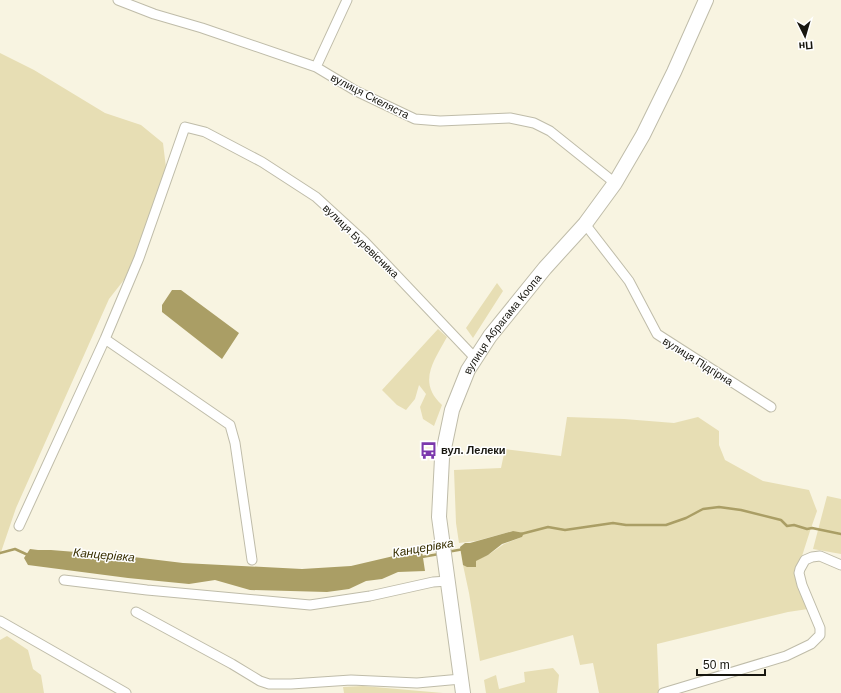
<svg xmlns="http://www.w3.org/2000/svg" width="841" height="693" viewBox="0 0 841 693" font-family="Helvetica,sans-serif">
<style>
.green{fill:#e7deb4}
.water{fill:#aa9e65}
.lines{fill:none;stroke-linecap:round;stroke-linejoin:round}
.stream{stroke:#aa9e65;stroke-width:2.5}
.minor-casing{stroke:#bfbca9;stroke-width:11}
.primary-casing{stroke:#bfbca9;stroke-width:16}
.minor{stroke:#fff;stroke-width:9}
.primary{stroke:#fff;stroke-width:14}
.labels{text-anchor:middle;dominant-baseline:central;stroke-width:3;stroke-linejoin:round;paint-order:stroke}
.street-label{font-size:11px;fill:#17160f;stroke:#fff}
.poi-label{font-size:11px;font-weight:bold;fill:#17160f;stroke:#fff;text-anchor:start}
.water-label{font-size:12px;font-style:italic;fill:#382f00;stroke:#fff}
</style>
<rect width="100%" height="100%" fill="#f8f4e1"/>
<!-- green -->
<path class="green" d="M 0,53 L 34,70 L 105,113 L 141,125 L 163,143 L 167,176 L 150,216 L 127,276 L 109,299 L 16,508 L 0,555 Z
M 497,283 L 503,291 L 473,338 L 466,328 Z
M 438,329 L 447,337 C 434,361 417,382 442,405 L 434,426 L 423,419 L 420,407 L 426,394 L 419,385 L 415,399 L 406,410 L 397,405 L 382,390 Z
M 567,417 L 624,419 L 674,423 L 698,417 L 719,431 L 719,445 L 725,460 L 763,481 L 809,490 L 817,511 L 810,531 L 796,575 L 808,609 L 788,612 L 657,644 L 659,693 L 599,693 L 593,663 L 580,665 L 573,635 L 480,661 L 469,593 L 463,565 L 488,555 L 504,544 L 522,537 L 513,531 L 476,541 L 459,543 L 456,523 L 454,470 L 501,468 L 505,449 L 561,456 Z
M 827,496 L 841,499 L 841,554 L 813,549 Z
M 7,636 L 28,650 L 33,669 L 41,675 L 44,693 L 0,693 L 0,640 Z
M 553,668 L 559,675 L 557,693 L 486,693 L 484,680 L 496,675 L 499,689 L 525,682 L 524,672 Z
M 363,686 L 443,693 L 344,693 L 343,687 Z"/>
<!-- water -->
<path class="water" d="M 172,290 L 181,290 L 239,333 L 222,359 L 162,312 L 162,305 Z
M 513,531 L 524,533 L 522,537 L 502,544 L 488,555 L 476,561 L 476,567 L 467,567 L 463,565 L 460,547 L 465,543 L 470,543 Z
M 30,549 L 38,550 L 51,550 L 125,556 L 183,563 L 302,569 L 351,566 L 415,551 L 422,551 L 425,571 L 398,572 L 382,579 L 366,581 L 349,589 L 327,592 L 250,590 L 215,580 L 189,584 L 128,578 L 28,565 L 24,558 Z"/>
<g class="lines">
<!-- stream -->
<path class="stream" d="M 521,534 L 548,527 L 565,530 L 613,523 L 626,525 L 666,525 L 686,518 L 703,509 L 719,507 L 741,510 L 781,520 L 787,526 L 794,525 L 807,529 L 812,528 L 841,534
M 447,552 L 464,549
M 0,553 L 15,549 L 28,555
M 422,557 L 439,554"/>
<defs>
<path id="minor" d="M 118,0 L 154,14 L 202,28 L 316,67 L 356,91 L 415,119 L 440,121 L 510,118 L 534,123 L 550,131 L 615,183
M 316,67 L 347,0
M 585,224 L 629,281 L 657,334 L 771,407
M 105,339 L 230,425 L 235,443 L 252,560
M 19,526 L 105,339 L 139,258 L 185,127 L 205,132 L 262,162 L 316,197 L 364,241 L 475,358
M 64,580 L 147,590 L 310,605 L 370,596 L 433,582 L 448,581
M 136,612 L 232,664 L 260,681 L 269,684 L 291,684 L 351,680 L 417,683 L 461,679
M 0,621 L 126,693
M 663,693 L 786,656 L 811,644 L 820,635 L 820,628 L 802,585 L 799,573 L 800,569 L 805,560 L 812,557 L 820,556 L 841,565"/>
<g id="primary">
<path id="s1" d="M 463,693 L 439,517 L 442,458 L 452,410 L 468,370 L 490,336 L 545,268 L 585,224 L 615,183 L 643,135 L 674,72 L 706,0"/>
</g>
</defs>
<!-- minor casing -->
<use href="#minor" class="minor-casing"/>
<!-- primary casing -->
<use href="#primary" class="primary-casing"/>
<!-- minor -->
<use href="#minor" class="minor"/>
<!-- primary -->
<use href="#primary" class="primary"/>
</g>
<!-- icons -->
<defs>
<symbol id="bus-bare" viewBox="-9 -9 18 18"><path d="M-5-6H5V4H4V6H2V4H-2V6H-4V4H-5ZM-3.5-4V0h7V-4ZM-3.5 1.2v1.5H-2V1.2ZM2 1.2v1.5H3.5V1.2Z" fill="#7b38ac" stroke="#fff" stroke-width="2.5" paint-order="stroke"/></symbol>
</defs>
<g fill-rule="evenodd">
<use href="#bus-bare" x="416" y="438" width="25" height="25"/>
</g>
<g class="labels">
<!-- street labels -->
<g class="street-label">
<text transform="translate(370 96) rotate(27)">вулиця Скеляста</text>
<text transform="translate(361 241) rotate(44)">вулиця Буревісника</text>
<text stroke="none"><textPath href="#s1" startOffset="386">вулиця Абрагама Коопа</textPath></text>
<text transform="translate(698 361) rotate(32)">вулиця Підгірна</text>
</g>
<!-- poi labels -->
<g class="poi-label">
<text x="441" y="450">вул. Лелеки</text>
</g>
<!-- water labels -->
<g class="water-label">
<text transform="translate(423 548) rotate(-10)">Канцерівка</text>
<text transform="translate(104 555) rotate(5)">Канцерівка</text>
</g>
</g>
<!-- north arrow -->
<g transform="translate(805 36) rotate(175)" stroke="#ffffff" stroke-width="3" paint-order="stroke">
<path d="M0-3L7 15L0 10L-7 15Z" fill="#17160f"/>
<text y="-6" font-size="11" font-weight="bold" text-anchor="middle" fill="#17160f">Пн</text>
</g>
<!-- scale -->
<path d="M697 669v6h68v-6" fill="none" stroke="#17160f" stroke-width="2"/>
<text x="703" y="669" font-size="12" fill="#17160f" stroke="#ffffff" stroke-width="3" paint-order="stroke">50 m</text>
</svg>
